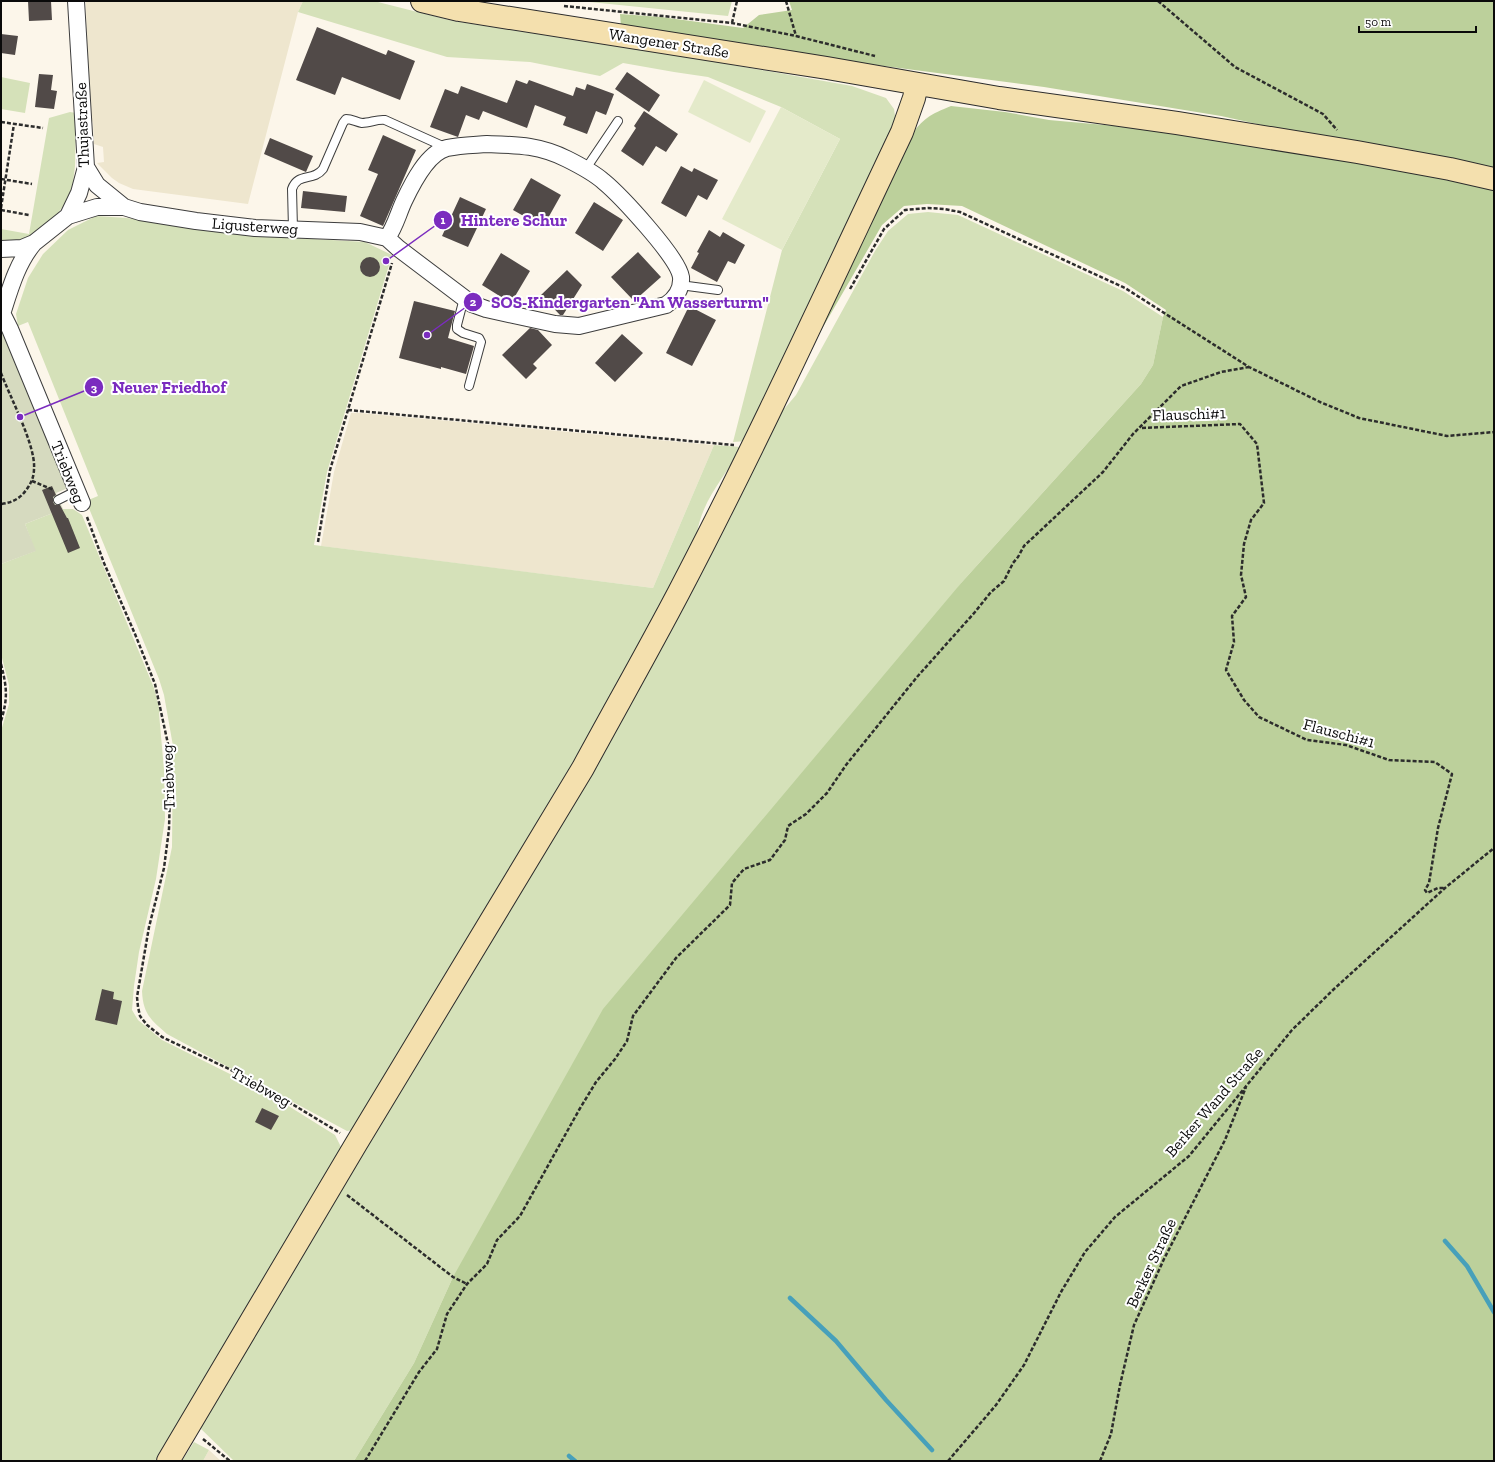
<svg xmlns="http://www.w3.org/2000/svg" width="1495" height="1462" viewBox="0 0 1495 1462" font-family="'Zilla Slab',serif">
<style>
.farmland{fill:#eee6ce}
.green{fill:#d5e1b9}
.forest{fill:#bcd09b}
.cemetery{fill:#d6dabf}
.pitch{fill:#e4eaca}
.lines{fill:none;stroke-linecap:round;stroke-linejoin:round}
.stream{stroke:#47a0ba;stroke-width:4.5}
.building{fill:#514a48}
.service-casing{stroke:#3d3d3d;stroke-width:10}
.minor-casing{stroke:#3d3d3d;stroke-width:18}
.secondary-casing{stroke:#2c2c2c;stroke-width:24}
.path{stroke:#2c2c2c;stroke-width:2.5;stroke-dasharray:4 2;stroke-linecap:butt}
.service{stroke:#fff;stroke-width:8}
.minor{stroke:#fff;stroke-width:16}
.secondary{stroke:#f4e0ae;stroke-width:22}
.labels{text-anchor:middle;dominant-baseline:central;stroke-width:4;stroke-linejoin:round;paint-order:stroke}
.street-label{font-size:16px;fill:#0a0a0a;stroke:#fff}
.leader{fill:none;stroke:#7b2cbf;stroke-width:1.5}
.callout-dot{fill:#7b2cbf;stroke:#fff;stroke-width:1.5}
.mark-label{font-size:12px;text-anchor:middle;font-weight:bold;fill:#fff}
.callout-label{font-size:17px;text-anchor:middle;font-weight:bold;fill:#7b2cbf;stroke:#fff;stroke-width:4;stroke-linejoin:round;paint-order:stroke}
</style>
<rect width="100%" height="100%" fill="#fcf6ea"/>
<!-- farmland -->
<path class="farmland" d="M 86,1 L 303,1 L 298,12 L 248,204 L 133,189 L 119,183 L 112,178 L 97,163 L 104,162 L 103,147 L 94,144 L 93,123 L 91,118 L 87,70 Z
M 351,413 L 360,413 L 714,445 L 653,588 L 321,546 L 334,472 Z
M 209,1450 L 221,1461 L 203,1461 Z"/>
<!-- green -->
<path class="green" d="M 303,1 L 374,1 L 453,21 L 699,59 L 852,86 L 886,98 L 894,109 L 896,122 L 747,441 L 733,442 L 782,250 L 840,139 L 781,107 L 708,77 L 674,72 L 623,63 L 600,76 L 530,62 L 447,57 L 298,12 Z
M 580,1 L 732,1 L 728,16 Z
M 1,77 L 30,83 L 25,113 L 1,109 Z
M 70,112 L 76,113 L 75,166 L 73,183 L 68,200 L 55,217 L 46,228 L 25,239 L 1,242 L 1,229 L 29,234 L 49,118 Z
M 928,212 L 958,215 L 1123,291 L 1163,317 L 1153,365 L 1141,384 L 962,582 L 453,1277 L 414,1363 L 354,1461 L 234,1461 L 198,1426 L 713,539 L 731,517 L 739,489 L 775,412 L 785,408 L 796,395 L 875,251 L 888,231 L 908,214 Z
M 96,216 L 127,218 L 247,235 L 365,242 L 392,255 L 327,472 L 314,545 L 653,588 L 714,445 L 741,447 C 724,480 701,499 696,539 L 611,700 L 355,1130 L 347,1131 L 167,1034 C 151,1020 143,1014 142,991 L 172,847 L 173,746 L 164,695 L 159,679 L 86,501 L 98,496 L 28,322 L 18,326 L 16,314 L 28,278 L 43,254 L 68,230 Z
M 63,509 L 73,509 L 82,515 L 154,688 L 160,711 L 159,713 L 164,770 L 165,819 L 156,879 L 139,952 L 134,986 L 132,1010 L 138,1020 L 162,1040 L 266,1092 L 335,1135 L 341,1147 L 341,1156 L 155,1461 L 1,1461 L 1,731 L 9,704 L 9,685 L 1,654 L 1,564 L 35,551 L 25,524 Z
M 194,1442 L 209,1450 L 203,1461 L 182,1461 Z"/>
<!-- forest -->
<path class="forest" d="M 789,1 L 1494,1 L 1494,171 L 1320,138 L 1221,116 L 1044,87 L 876,65 L 732,43 L 621,27 L 620,14 L 661,17 L 743,28 L 759,15 L 792,10 Z
M 951,106 L 1005,112 L 1049,120 L 1127,127 L 1319,153 L 1494,187 L 1494,1461 L 354,1461 L 414,1363 L 453,1277 L 603,1009 L 962,582 L 1141,384 L 1153,365 L 1163,317 L 1166,310 L 1125,283 L 962,206 L 927,204 L 904,206 L 882,225 L 804,360 L 910,137 C 922,119 931,114 951,106 Z"/>
<!-- cemetery -->
<path class="cemetery" d="M 1,330 L 21,375 L 68,488 L 56,493 L 63,509 L 25,524 L 36,551 L 1,564 Z"/>
<!-- pitch -->
<path class="pitch" d="M 704,80 L 766,111 L 750,143 L 688,112 Z
M 781,107 L 840,139 L 782,250 L 722,219 Z"/>
<g class="lines">
<!-- stream -->
<path class="stream" d="M 1445,1241 L 1467,1266 L 1494,1312
M 790,1298 L 836,1341 L 886,1400 L 932,1450
M 569,1456 L 575,1461"/>
</g>
<!-- building -->
<path class="building" d="M 28,1 L 51,1 L 52,20 L 29,21 Z
M 317,27 L 386,55 L 388,50 L 415,61 L 400,100 L 342,77 L 335,95 L 296,80 Z
M 1,34 L 18,36 L 15,55 L 1,53 Z
M 627,72 L 660,95 L 649,112 L 615,89 Z
M 39,74 L 53,75 L 51,90 L 57,91 L 54,109 L 35,107 Z
M 516,80 L 527,84 L 529,80 L 573,96 L 576,87 L 585,90 L 587,84 L 614,94 L 606,115 L 596,111 L 587,134 L 563,125 L 566,117 L 535,105 L 527,128 L 483,111 L 479,120 L 466,115 L 458,137 L 430,127 L 445,89 L 458,94 L 461,86 L 507,103 Z
M 644,111 L 678,134 L 666,152 L 656,146 L 643,166 L 621,151 L 636,128 L 634,126 Z
M 383,135 L 416,150 L 383,226 L 360,216 L 378,174 L 368,170 Z
M 270,138 L 313,156 L 306,172 L 264,154 Z
M 681,166 L 692,172 L 694,168 L 718,180 L 707,200 L 698,195 L 686,217 L 661,203 Z
M 531,178 L 561,195 L 543,227 L 513,210 Z
M 303,191 L 347,196 L 345,212 L 301,208 Z
M 460,197 L 486,209 L 468,247 L 442,236 Z
M 594,202 L 623,220 L 603,251 L 575,233 Z
M 709,230 L 720,237 L 723,232 L 745,245 L 735,264 L 728,261 L 717,282 L 691,268 L 699,253 L 697,252 Z
M 638,252 L 661,277 L 634,301 L 611,277 Z
M 501,253 L 530,271 L 511,303 L 482,285 Z
M360 267a10 10 0 1 1 20 0a10 10 0 1 1-20 0Z
M 567,270 L 582,285 L 563,315 L 560,315 L 541,295 Z
M 414,301 L 455,311 L 448,338 L 474,346 L 466,374 L 441,367 L 441,369 L 399,358 Z
M 689,306 L 716,320 L 692,366 L 666,353 Z
M 530,328 L 538,330 L 552,345 L 533,364 L 537,368 L 526,379 L 502,355 Z
M 622,334 L 643,353 L 615,382 L 595,363 Z
M 52,486 L 56,495 L 53,497 L 53,502 L 55,505 L 60,505 L 67,518 L 68,518 L 80,548 L 68,553 L 42,490 Z
M 102,989 L 114,992 L 113,999 L 122,1001 L 117,1025 L 95,1020 Z
M 262,1108 L 279,1116 L 271,1130 L 255,1122 Z"/>
<g class="lines">
<defs>
<path id="service" d="M 585,170 L 618,121
M 293,229 L 292,189 C 298,172 313,182 323,169 L 343,123 L 346,119 C 352,119 356,122 362,123 C 370,123 377,119 385,120 L 447,148
M 680,285 L 718,290
M 464,298 L 457,325 L 457,329 L 463,333 L 479,338 L 481,342 L 469,386
M 58,500 L 76,491"/>
<path id="minor" d="M 487,144 C 517,145 539,145 567,159 C 577,164 595,174 603,181 C 620,195 678,257 681,277 C 682,289 675,299 666,305 L 579,326 L 555,324 L 486,309 L 472,304 L 398,248 L 387,238 C 395,227 398,214 404,201 C 412,184 427,153 447,148 C 460,145 474,145 487,144 Z
M 86,167 L 97,185 L 124,207
M 68,216 L 97,207 L 124,207 L 140,212 L 196,221 L 255,228 L 360,232 L 387,238
M 1,249 L 22,248 L 34,243 L 68,216 L 79,193 L 86,167 L 76,1
M 1,311 L 10,329 L 82,503
M 2,314 C 10,289 17,263 34,243"/>
<path id="secondary" d="M 422,1 L 459,10 L 827,68 L 999,98 L 1177,123 L 1357,152 L 1450,169 L 1494,179
M 168,1461 L 356,1144 L 583,768 C 615,709 648,651 679,592 C 758,441 829,286 902,132 L 914,98 L 917,84"/>
</defs>
<!-- service casing -->
<use href="#service" class="service-casing"/>
<!-- minor casing -->
<use href="#minor" class="minor-casing"/>
<!-- secondary casing -->
<use href="#secondary" class="secondary-casing"/>
<!-- path -->
<path class="path" d="M 786,1 L 796,36
M 1158,1 L 1235,67 L 1323,114 L 1337,130
M 564,6 L 732,23 L 796,36 L 875,56
M 732,23 L 737,1
M 1,122 L 43,128
M 1,179 L 32,184
M 1,208 L 14,124
M 1,210 L 29,215
M 850,289 L 884,229 L 905,210 L 928,208 L 944,209 L 960,212 L 1125,288 L 1249,367 L 1320,402 L 1359,418 L 1447,436 L 1494,432
M 1,373 C 10,397 36,446 34,469 C 34,479 29,487 23,494 C 17,500 10,503 1,504
M 348,410 L 734,445
M 1142,428 L 1240,424 L 1257,444 L 1264,503 L 1251,520 L 1244,544 L 1241,575 L 1246,597 L 1232,616 L 1234,642 L 1226,670 L 1244,700 L 1259,717 L 1307,740 L 1346,745 L 1389,760 L 1435,762 L 1452,774 L 1438,828 L 1429,883 L 1425,890 L 1427,893 L 1438,888 L 1445,888
M 32,481 L 54,490
M 87,517 L 104,563 L 135,634 L 155,684 L 168,744 L 170,792 L 169,829 L 164,868 L 149,927 L 137,997 L 138,1007 L 140,1016 L 147,1025 L 162,1037 L 254,1081 L 340,1133
M 318,542 L 330,470 L 392,263
M 1,664 C 7,688 8,698 1,721
M 347,1195 L 453,1277 L 467,1284
M 203,1439 L 230,1461
M 365,1461 L 419,1372 L 437,1349 L 447,1314 L 467,1284 L 487,1264 L 497,1240 L 520,1216 L 579,1110 L 596,1082 L 615,1059 L 627,1041 L 633,1016 L 676,958 L 730,905 L 732,883 L 744,869 L 770,860 L 785,840 L 788,826 L 806,814 L 827,793 L 846,765 L 917,677 L 975,612 L 991,592 L 1004,581 L 1013,563 L 1018,557 L 1024,546 L 1103,472 L 1133,434 L 1181,386 L 1221,372 L 1249,367
M 948,1461 L 996,1405 L 1024,1365 L 1061,1292 L 1085,1252 L 1115,1217 L 1189,1156 L 1292,1030 L 1334,989 L 1445,888 L 1494,848
M 1100,1461 L 1111,1434 L 1120,1385 L 1134,1325 L 1164,1259 L 1225,1140 L 1246,1087"/>
<!-- service -->
<use href="#service" class="service"/>
<!-- minor -->
<use href="#minor" class="minor"/>
<!-- secondary -->
<use href="#secondary" class="secondary"/>
</g>
<g class="labels">
<!-- street labels -->
<g class="street-label">
<text transform="translate(669 43) rotate(9)">Wangener Straße</text>
<text transform="translate(82 125) rotate(-92)">Thujastraße</text>
<text transform="translate(255 226) rotate(4)">Ligusterweg</text>
<text transform="translate(1189 414) rotate(-2)">Flauschi#1</text>
<text transform="translate(68 472) rotate(68)">Triebweg</text>
<text transform="translate(1339 733) rotate(15)">Flauschi#1</text>
<text transform="translate(168 777) rotate(-92)">Triebweg</text>
<text transform="translate(261 1087) rotate(29)">Triebweg</text>
<text transform="translate(1214 1102) rotate(-49)">Berker Wand Straße</text>
<text transform="translate(1151 1263) rotate(-65)">Berker Straße</text>
</g>
</g>
<!-- callouts -->
<path class="leader" d="M386 261L443 220M427 335L473 302M20 417L94 387"/>
<g class="callout-dot">
<circle cx="386" cy="261" r="4"/>
<circle cx="427" cy="335" r="4"/>
<circle cx="20" cy="417" r="4"/>
<circle cx="443" cy="220" r="10"/>
<circle cx="473" cy="302" r="10"/>
<circle cx="94" cy="387" r="10"/>
</g>
<g class="mark-label">
<text x="443" y="224">1</text>
<text x="473" y="306">2</text>
<text x="94" y="392">3</text>
</g>
<g class="callout-label">
<text x="514" y="226">Hintere Schur</text>
<text x="630" y="308">SOS-Kindergarten "Am Wasserturm"</text>
<text x="169" y="393">Neuer Friedhof</text>
</g>
<!-- border -->
<rect width="1495" height="1462" fill="none" stroke="#0a0a0a" stroke-width="4"/>
<!-- scale -->
<path d="M1359 26v6h117v-6" fill="none" stroke="#0a0a0a" stroke-width="2"/>
<text x="1365" y="26" font-size="12" fill="#0a0a0a" stroke="#ffffff" stroke-width="3" paint-order="stroke">50 m</text>
</svg>
